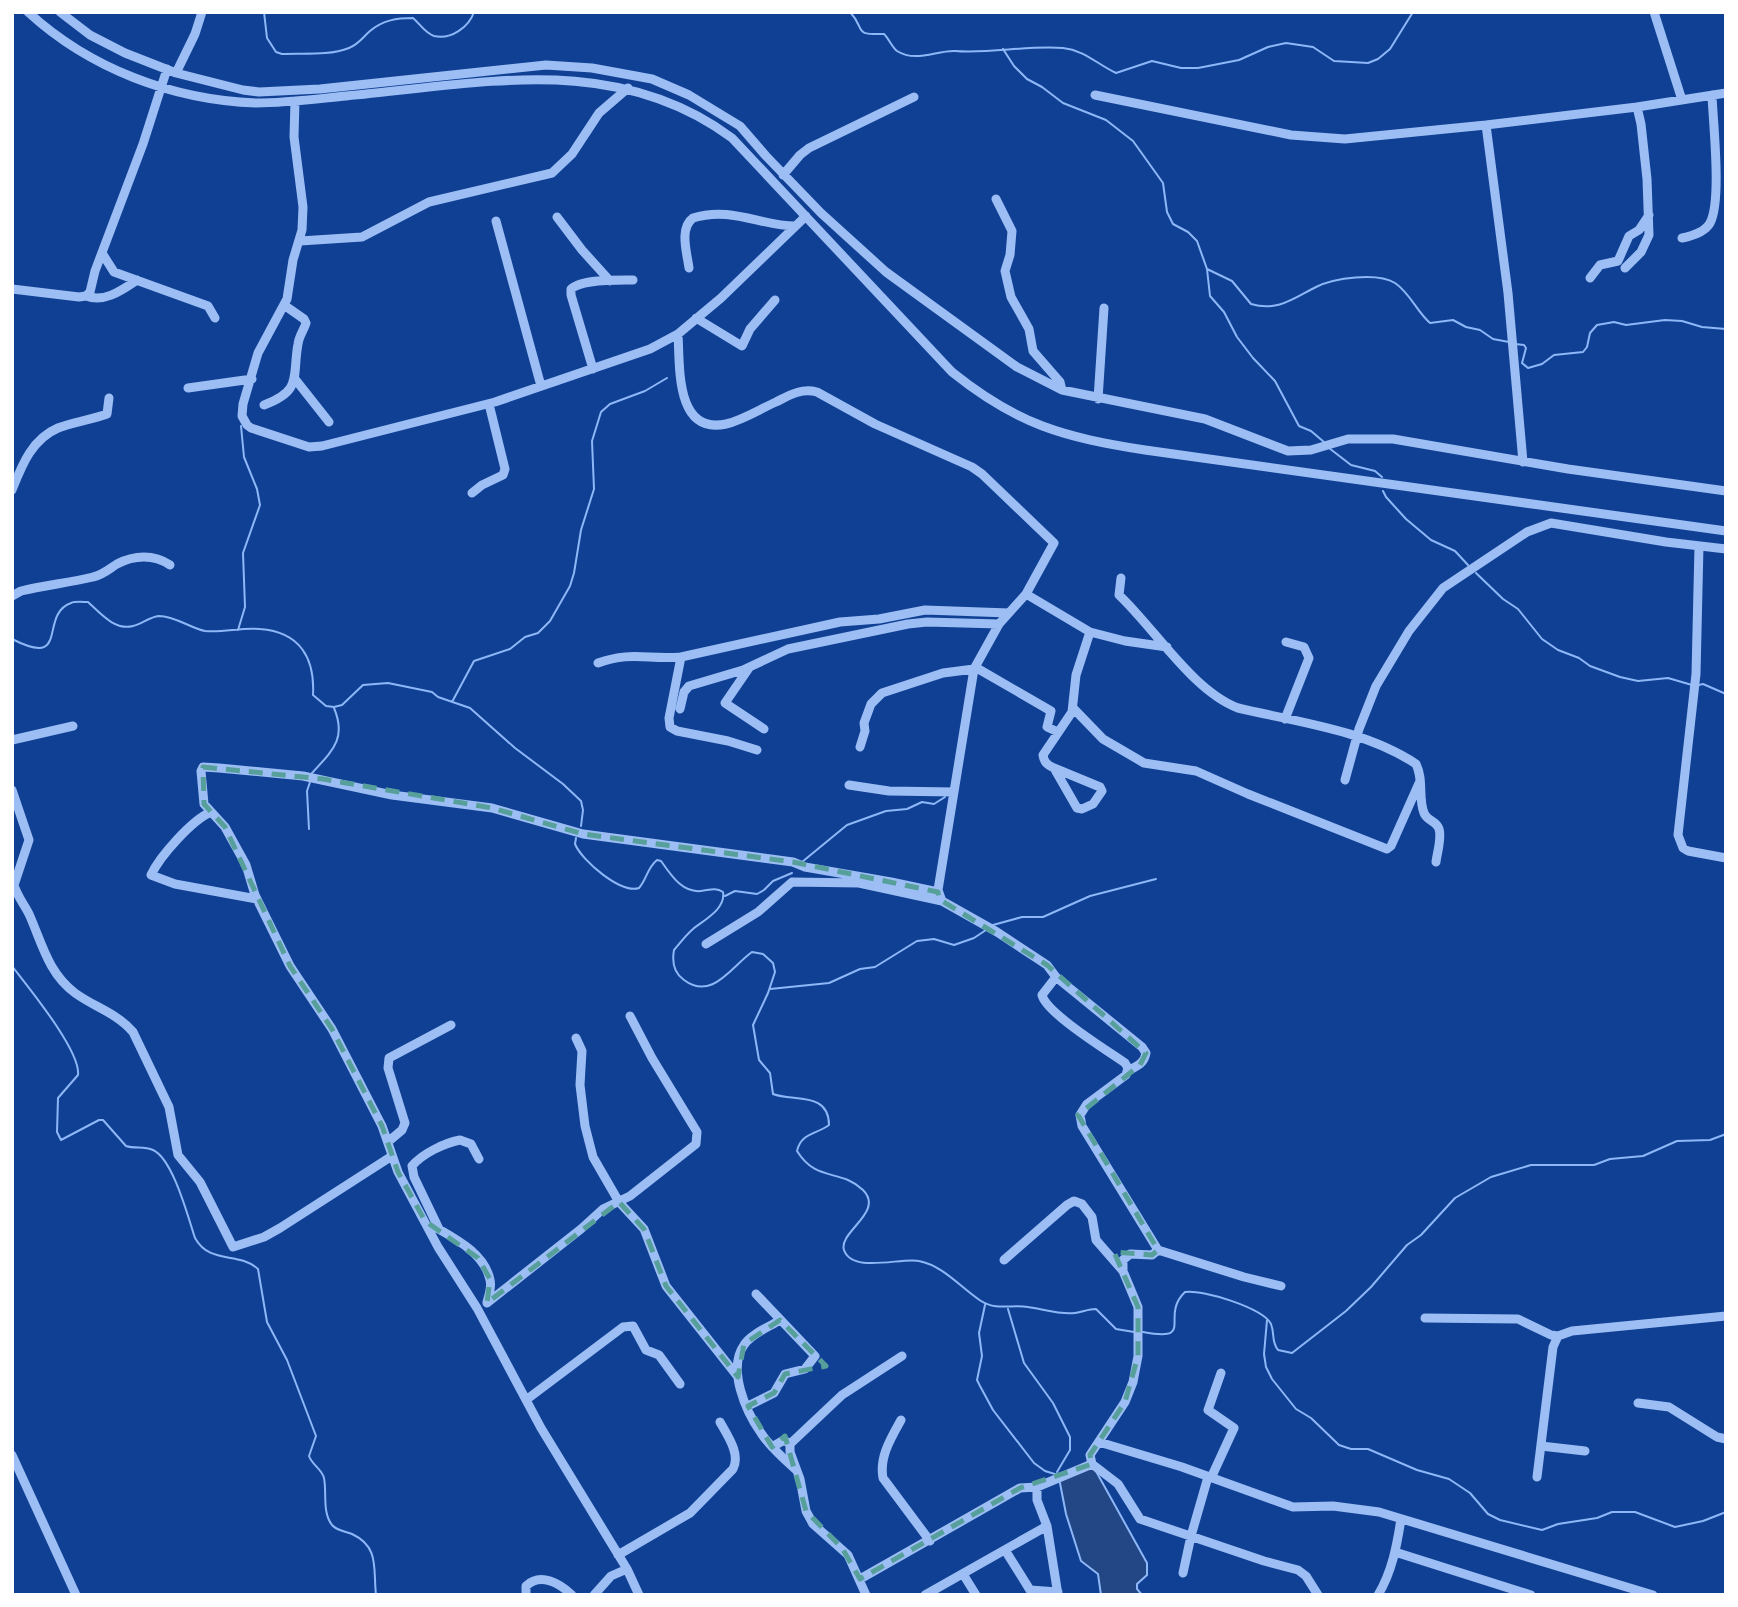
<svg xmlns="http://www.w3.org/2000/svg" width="1738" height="1607" viewBox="0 0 1738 1607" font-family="'Source Sans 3',sans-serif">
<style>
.water{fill:#234785;stroke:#8eb7f7;stroke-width:2}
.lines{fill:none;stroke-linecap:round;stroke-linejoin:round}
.stream{stroke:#8eb7f7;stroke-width:2}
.minor{stroke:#9cbef4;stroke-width:9}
.marked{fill:none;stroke:#579f9a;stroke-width:5;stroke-dasharray:14 9;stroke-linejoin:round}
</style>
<rect width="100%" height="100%" fill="#104094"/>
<!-- water -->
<path class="water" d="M 1092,1464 L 1147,1563 L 1147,1575 L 1137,1584 L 1137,1589 L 1142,1595 L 1101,1595 L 1098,1574 L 1081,1561 L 1066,1514 L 1059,1478 Z"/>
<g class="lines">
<!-- stream -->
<path class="stream" d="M 264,12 L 267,38 L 276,52 L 282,54 C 303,53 329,56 349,48 C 359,44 363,37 370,31 C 383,20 397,18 413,18 C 420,24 425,33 434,36 C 451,40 469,27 474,12
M 850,12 C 867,30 851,35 884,34 C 889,39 892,47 897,51 C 916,63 937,50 955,51 C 989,54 1028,45 1063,48 C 1084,50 1097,64 1116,73 L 1152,61 L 1181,68 L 1198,68 L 1239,60 L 1268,47 L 1286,43 L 1313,47 L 1334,61 L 1368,63 L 1378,59 L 1390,49 L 1413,12
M 1003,49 L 1014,66 L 1027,79 L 1042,87 L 1063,103 L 1106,120 L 1133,141 L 1163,183 L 1167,212 L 1173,224 L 1188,232 L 1197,241 L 1207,269 L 1232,281 L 1251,304 C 1278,312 1294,298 1316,287 C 1334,278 1377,272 1395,283 C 1410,293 1417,312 1430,323 L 1453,320 L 1466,327 L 1480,330 L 1493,339 L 1509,342
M 1207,269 L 1210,296 L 1224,312 L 1237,337 L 1253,358 L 1275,381 L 1299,426 L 1311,431 L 1324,442
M 1515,344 L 1524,345 L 1526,348 L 1522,363 L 1528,368 L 1542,364 L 1554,355 L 1583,352 L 1587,347 L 1590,333 L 1597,325 L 1614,322 L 1626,325 L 1665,320 L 1682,321 L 1702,327 L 1726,329
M 1329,448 L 1351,465 L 1375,471 L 1382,477
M 1383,491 L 1386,497 L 1406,519 L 1431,540 L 1455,551 L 1468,565
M 1476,573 L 1503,599 L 1518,609 L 1542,639 L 1558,650 L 1579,658 L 1590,666 L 1620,677 L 1638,681 L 1668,678 L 1692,685
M 238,630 L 245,607 L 243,553 L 260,505 L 257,489 L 244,457 L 241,426
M 12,639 C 71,669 38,615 71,603 C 75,601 83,602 88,602 C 100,613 115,631 133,626 C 142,624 149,617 159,616 C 175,616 190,628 205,631 C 223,633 242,627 260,629 C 300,632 315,658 313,695 L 326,706 L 334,707 L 342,705 L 363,685 L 388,683 L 432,692 L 438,697 L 470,708 L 515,748 L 563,784 L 581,801 L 583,810 L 581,826
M 1699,685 L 1703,684 L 1726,694
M 452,702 L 474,661 L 510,649 L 525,637 L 538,633 L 550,621 L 570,586 L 574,573 L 581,530 L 594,489 L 592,441 L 601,412 L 610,404 L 645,391 L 667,378
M 312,773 C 332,751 347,739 334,708
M 309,829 L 307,791 L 310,782
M 576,838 L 575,844 C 582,861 621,894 639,888 C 647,879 647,868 657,860 L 661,861 C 671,875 682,893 701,891 C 710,890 715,887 723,892 C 726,909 704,920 693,929 C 686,935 680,943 674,950 C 672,961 674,973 684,980 C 712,1001 731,967 752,952 L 763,954 L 773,963 L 775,972 L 768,993 L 753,1025 L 759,1060 L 770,1073 L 773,1094 C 793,1102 829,1091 829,1125 C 815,1135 801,1133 797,1151 C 817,1183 840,1168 863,1190 C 885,1212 838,1232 844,1250 C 852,1274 902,1257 919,1261 C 944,1266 961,1288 981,1301 C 997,1311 1012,1304 1028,1307 C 1043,1309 1060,1315 1075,1313 C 1083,1312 1088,1309 1096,1309 L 1116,1329 L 1134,1332
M 802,862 L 847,825 L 886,811 L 907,809 L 922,802 L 934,804 L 945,797
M 725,896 L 735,891 L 757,894 L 764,890 L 773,881 L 792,873
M 993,925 L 1022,917 L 1043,917 L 1090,896 L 1156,879
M 12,966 C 28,987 81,1051 78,1075 L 58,1098 L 57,1132 L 61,1140 L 99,1120 L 103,1120 L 126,1146 C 135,1149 144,1146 153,1150 C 173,1159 188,1217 195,1238 C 210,1265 238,1251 258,1269 L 267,1322 L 287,1360 L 316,1436 L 309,1456 C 312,1465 322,1469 324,1478 C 327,1493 322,1512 332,1525 C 337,1531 345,1531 352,1534 C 380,1547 373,1569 376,1595
M 770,989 L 829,983 L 860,969 L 875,967 L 917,941 L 934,939 L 954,945 L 974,938 L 986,930
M 985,1305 L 979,1333 L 982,1356 L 977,1380 L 980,1386 L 993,1410 L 1034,1463 L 1045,1471 L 1058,1475
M 1008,1309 L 1024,1363 L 1053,1403 L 1070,1437 L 1070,1450 L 1057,1472
M 1267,1320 L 1264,1354 L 1266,1367 L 1272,1379 L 1296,1409 L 1311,1418 L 1339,1445 L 1351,1449 L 1368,1449 L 1417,1470 L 1449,1479 L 1470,1493 L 1488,1514 L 1500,1520 L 1542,1530 L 1558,1524 L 1597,1518 L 1612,1512 L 1635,1512 L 1675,1527 L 1703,1521 L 1726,1512
M 1143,1332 C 1197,1342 1159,1317 1185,1292 C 1202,1289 1263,1308 1271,1324 C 1275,1334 1271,1341 1278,1350 L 1292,1353 L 1346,1311 L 1371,1287 L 1407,1245 L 1421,1235 L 1455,1198 L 1491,1177 L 1531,1165 L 1594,1165 L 1610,1159 L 1643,1156 L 1677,1141 L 1710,1140 L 1726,1134"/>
<!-- minor -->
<path class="minor" d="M 28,12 C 90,69 173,100 256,103 C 286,103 316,99 346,96 C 480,84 615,51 732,138 L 952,372 C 1018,425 1063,437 1145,450 L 1726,531
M 60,12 L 90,35 L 125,53 L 176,73 L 243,90 L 259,92 L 320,89 L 546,65 L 592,68 L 652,79 L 689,95 L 740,126 L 766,156 L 821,213 L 886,272 L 1017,367 L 1062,390 L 1205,419 L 1288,451 L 1311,450 L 1348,439 L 1393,439 L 1568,469 L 1726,491
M 1654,12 L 1682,100
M 176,73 L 195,34 L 202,12
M 1095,95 L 1291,135 L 1345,139 L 1486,125 L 1637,107 L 1726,93
M 295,101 L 294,137 L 303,207 L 302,230 L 293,260 L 287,299 L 258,353 L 243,404 L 242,416 L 247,425 L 251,428 L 309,447 L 322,446 L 495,402 L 650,349 L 678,334 L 721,298 L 806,216
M 1486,125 L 1508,293 L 1523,462
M 783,175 L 800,155 L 809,148 L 914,97
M 996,199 L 1012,231 L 1010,255 L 1005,271 L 1011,297 L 1029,329 L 1033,351 L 1060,382 L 1062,390
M 557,217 L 582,250 L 610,281
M 496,221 L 541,386
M 1682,238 C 1692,236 1705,232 1710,223 C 1722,201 1713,123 1712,95
M 300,241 L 362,237 L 429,202 L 552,173 L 572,154 L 599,113 L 628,88
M 102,253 L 114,272 L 208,306 L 215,318
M 689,268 C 687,253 679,228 693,218 C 731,206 761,226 795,226
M 1625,268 L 1641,252 L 1649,235 L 1647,179 L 1641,124 L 1637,107
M 1590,278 L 1600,265 L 1618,261 L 1629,236 L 1639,230 L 1649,215
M 12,289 L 79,297 L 86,296 L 90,292 L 95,271 L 143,144 L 167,69
M 86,296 C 105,303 122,290 137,280
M 696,318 L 742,346 L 750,329 L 775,300
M 678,334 C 680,366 675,435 726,424 C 743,420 760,409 776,402 C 790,395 801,388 817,392 L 875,424 L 972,467 L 982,474 L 1054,543 L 1026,594 L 999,624 L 974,669 L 938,890 L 942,901 L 997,932 L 1047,965 L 1056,977 L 1042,995 C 1046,1013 1108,1051 1125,1063 L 1128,1068 L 1126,1075 L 1087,1104 L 1080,1115 L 1082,1126 L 1158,1250 L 1152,1255 L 1130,1254 L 1123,1260 L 1123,1271
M 593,369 L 571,295 L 571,289 C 582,279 618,280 633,280
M 295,379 L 329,422
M 188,388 L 252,379
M 1098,399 L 1104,308
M 264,405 C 303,391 292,376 298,344 C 299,336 304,330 306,323 L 304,319 L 284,305
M 12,490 C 22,465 32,439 58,428 C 73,422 91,420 107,414 L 109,398
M 472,493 L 482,485 L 503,475 L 505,469 L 489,404
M 1699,546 L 1696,674 L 1678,835 L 1683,848 L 1688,851 L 1726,858
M 1121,578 L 1119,595 C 1155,629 1193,691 1238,708 C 1297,722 1365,730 1416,764 C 1424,780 1418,798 1424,813 C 1427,821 1437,821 1439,829 C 1442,838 1437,853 1436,862
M 1026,594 L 1090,632 L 1125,641 L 1167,647
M 12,596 L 21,591 C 45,585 69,583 93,577 C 103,575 109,569 117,564 C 134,555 154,554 170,565
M 681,657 L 669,718 L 670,727 L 677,731 L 728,741 L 757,750
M 598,663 C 631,651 648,660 681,657 L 840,622 L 879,619 L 925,610 L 1009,613
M 975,667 L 1051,711 L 1047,727 L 1058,732
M 749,668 L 725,703 L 764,729
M 1073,708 L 1103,739 L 1144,763 L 1196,771 L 1248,794 L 1387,849 L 1391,846 L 1420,781
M 680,709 L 684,692 L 689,686 L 743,670 L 788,649 L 908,624 L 927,622 L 999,624
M 1285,719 L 1309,658 L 1304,647 L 1286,642
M 12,740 L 73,726
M 860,747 L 865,731 L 864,723 L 871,704 L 882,693 L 943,673 L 974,669
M 1054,768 L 1077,808 L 1082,809 L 1093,804 L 1102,791 L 1100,787 L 1054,768 C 1047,765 1044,762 1043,755 L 1072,712 L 1076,675 L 1090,632
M 1345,780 L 1359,729 L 1376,686 L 1409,631 L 1443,588 L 1527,532 L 1551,523 L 1666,542 L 1726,549
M 849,785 L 889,791 L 954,792
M 12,790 L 29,840 L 14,885 C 17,896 24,904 29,914 C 42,943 48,973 75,993 C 94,1007 117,1013 133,1032 L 169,1107 L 178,1155 L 200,1182 L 233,1247 L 264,1237 L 280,1228 L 392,1156
M 211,812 C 192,820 160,856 151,875 L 175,884 L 257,899
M 706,944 L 758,912 L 792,882 L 859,883 L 942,901
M 1056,977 L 1142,1047 L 1146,1053 C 1144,1064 1137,1066 1128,1071
M 576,1038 L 582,1051 L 580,1085 L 585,1126 L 593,1157 L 619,1202 L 644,1229 L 666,1286 L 738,1377
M 389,1141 L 402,1130 L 405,1123 L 388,1068 L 389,1058 L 451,1025
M 435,1227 C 456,1239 485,1254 490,1280 C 492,1287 489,1295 487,1302
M 439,1229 L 414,1177 L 412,1166 C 422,1154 444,1143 460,1140 L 471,1144 L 479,1159
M 1158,1250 L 1244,1277 L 1281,1286
M 1004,1260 L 1067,1205 L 1074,1201 L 1082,1204 L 1092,1217 L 1096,1240 L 1123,1271 L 1138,1307 L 1138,1356 L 1133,1382 L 1125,1402 L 1090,1455 L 1092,1464
M 487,1303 L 581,1229 L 603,1209 L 630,1196 L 696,1144 L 697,1132 L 652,1058 L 630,1016
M 1425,1318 L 1518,1319 L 1551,1335 L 1558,1336 L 1572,1331 L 1726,1316
M 780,1320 C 769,1327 751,1334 744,1345 C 727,1369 746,1412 761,1433 C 770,1447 783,1458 795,1469
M 526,1400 L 623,1327 L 633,1326 L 646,1350 L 659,1355 L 680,1384
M 1638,1403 L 1669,1407 L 1717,1437 L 1726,1439
M 748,1406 L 774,1393 L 785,1374 L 805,1369 L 815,1356 L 756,1294
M 901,1420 C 891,1438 879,1457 883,1478 L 930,1541
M 1099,1442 L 1182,1467 L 1293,1507 L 1333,1506 L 1379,1512 L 1653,1595
M 1541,1446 L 1585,1451
M 772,1447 L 784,1440 L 790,1444
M 12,1455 L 76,1595
M 1092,1464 L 1118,1484 L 1140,1519 L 1264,1561 L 1298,1570 L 1306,1576 L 1318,1595
M 1537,1477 L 1553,1347 L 1558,1336
M 1211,1478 L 1234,1428 L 1208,1410 L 1221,1373
M 1037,1487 L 1037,1500 L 1047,1526 L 1058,1595
M 1005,1550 L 1030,1590 L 1058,1592
M 1395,1552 L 1531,1595
M 618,1555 L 690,1513 L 733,1469 C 741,1454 727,1435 720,1422
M 1183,1573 L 1191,1536 L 1208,1477
M 963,1574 L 976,1595
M 860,1579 L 1020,1488 L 1037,1487 L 1092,1464
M 526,1595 L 526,1586 C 541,1572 560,1584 572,1595
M 594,1595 L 611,1576 L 627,1569
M 639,1595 L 627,1569 L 541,1428 L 477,1308 L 438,1247 L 398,1172 L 382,1126 L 332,1029 L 290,966 L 255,895 L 246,865 L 225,827 L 204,804 L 201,771 L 203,767 L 219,768 L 303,776 L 392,795 L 492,808 L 583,834 L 793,862 L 805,867 L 891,882 L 938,892
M 866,1595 L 848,1555 L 813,1524 L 806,1511 L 800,1479 L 790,1452 L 790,1444 L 842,1395 L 902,1356
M 925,1595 L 1047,1526
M 1378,1595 C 1392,1572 1397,1545 1401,1519"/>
</g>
<!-- marked area -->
<path class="marked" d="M 203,767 L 323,779 L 492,808 L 583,834 L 793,862 L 938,892 L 939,899 L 1047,965 L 1146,1053 L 1140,1065 L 1078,1115 L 1158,1250 L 1152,1255 L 1114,1252 L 1138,1307 L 1138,1356 L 1125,1402 L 1090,1455 L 1092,1464 L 1020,1488 L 860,1579 L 842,1548 L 806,1511 L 785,1436 L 772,1447 L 748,1406 L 774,1393 L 785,1374 L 826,1366 L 780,1320 L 744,1344 L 738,1377 L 666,1286 L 644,1229 L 619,1202 L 487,1303 L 490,1279 L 478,1258 L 425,1221 L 398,1172 L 382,1126 L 332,1029 L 290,966 L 225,827 L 204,804 Z"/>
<!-- border -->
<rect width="1738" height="1607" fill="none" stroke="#ffffff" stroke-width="28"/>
</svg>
